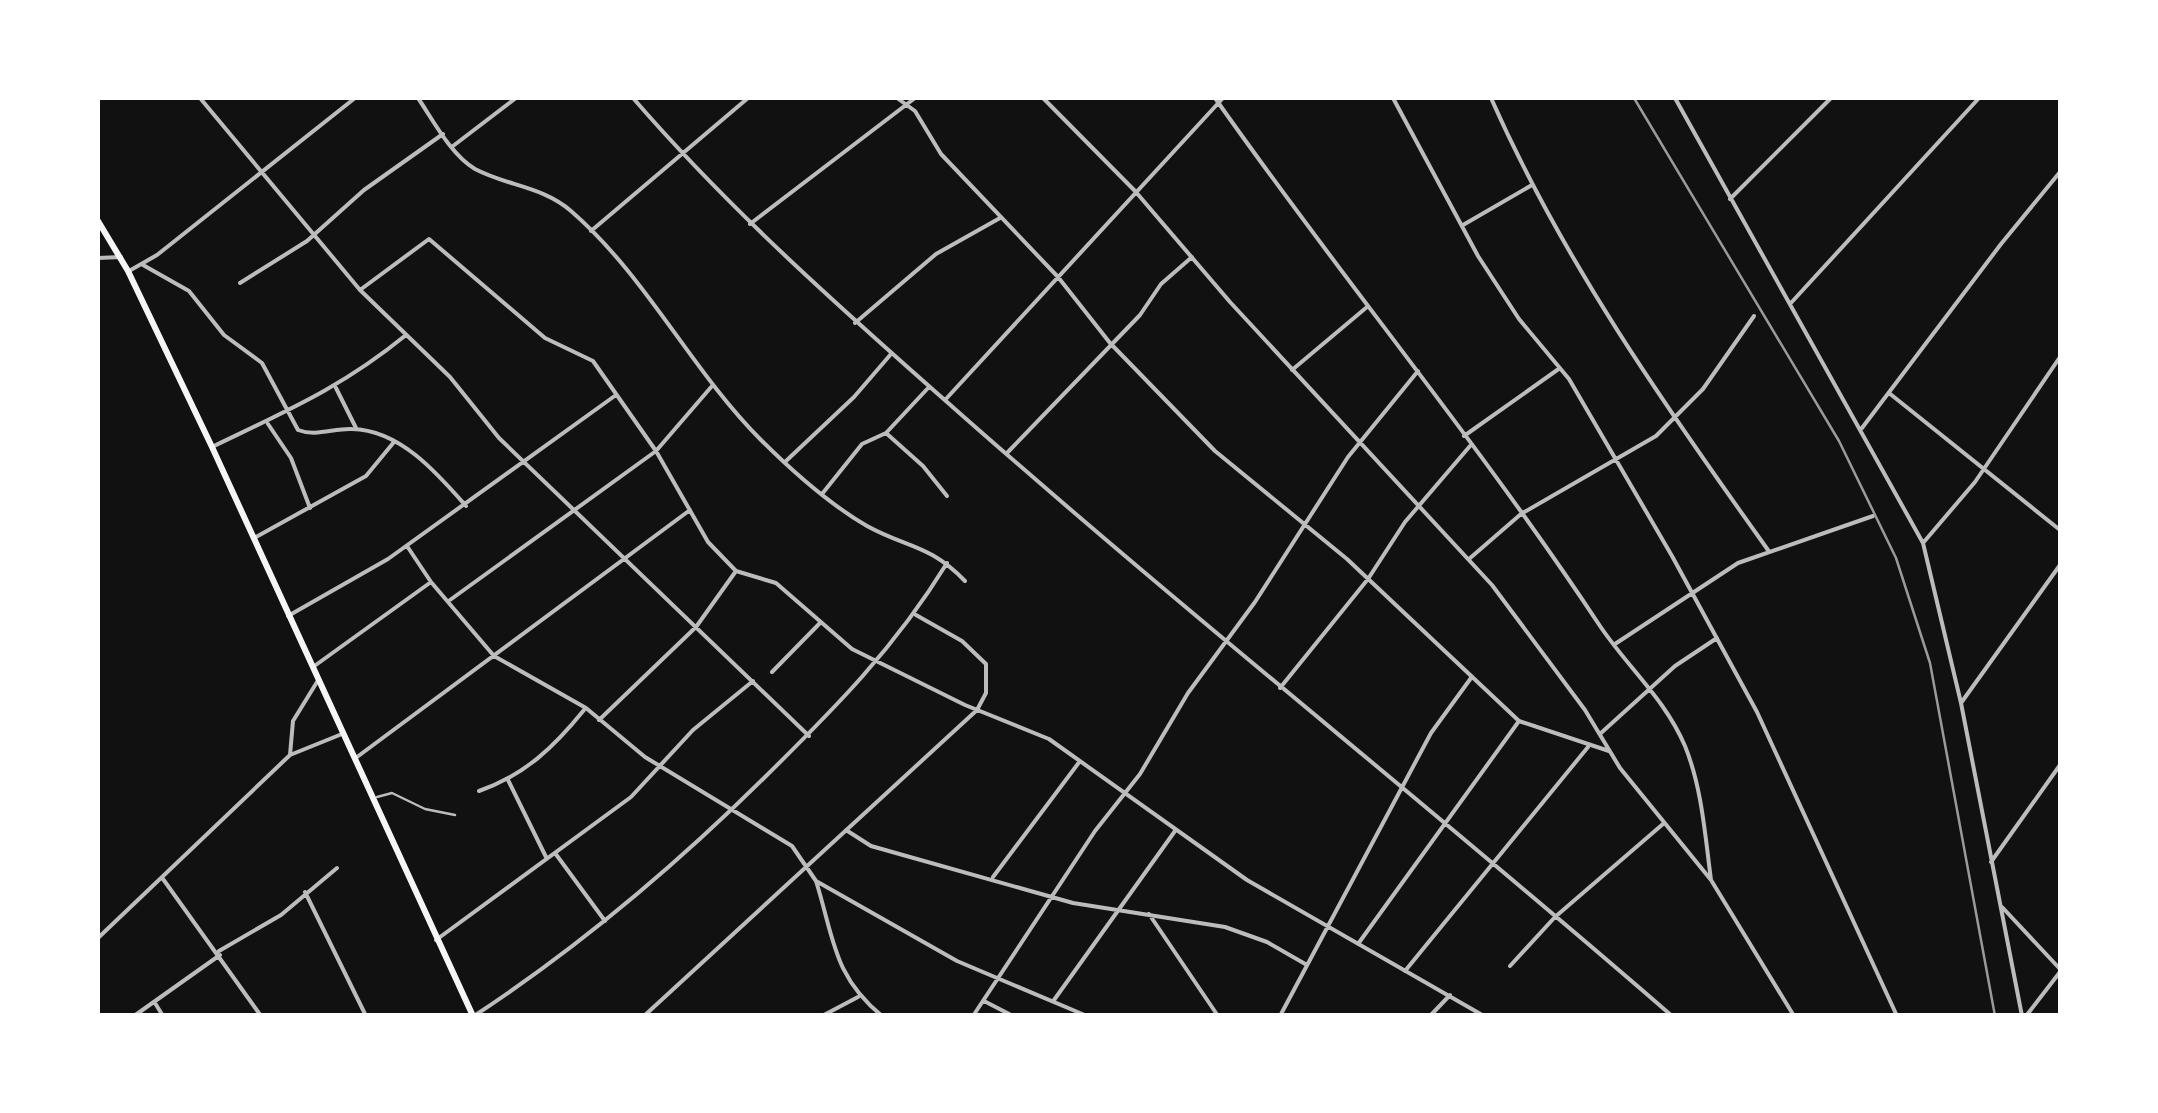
<svg xmlns="http://www.w3.org/2000/svg" width="2158" height="1113" viewBox="0 0 2158 1113" font-family="Ubuntu,sans-serif">
<style>
.lines{fill:none;stroke-linecap:round;stroke-linejoin:round}
.service{stroke:#bcbcbc;stroke-width:2.5}
.minor{stroke:#bcbcbc;stroke-width:4}
.secondary{stroke:#f5f5f5;stroke-width:6}
.rail{stroke:#9a9a9a;stroke-width:2.5}
</style>
<rect width="100%" height="100%" fill="#111"/>
<g class="lines">
<!-- service -->
<path class="service" d="M 377,797 L 392,793 L 425,809 L 455,815"/>
<!-- minor -->
<path class="minor" d="M 200,98 L 360,290 L 450,377 L 499,438 L 809,736
M 418,98 C 433,120 451,155 475,169 C 507,186 542,186 571,211 C 647,277 691,370 761,440 C 792,471 829,504 867,526 C 907,548 929,544 965,581
M 633,98 C 729,209 837,305 947,402 C 1184,612 1433,808 1672,1016
M 897,98 L 915,111 L 941,154 L 1058,277 L 1110,343 L 1215,451 L 1347,559 L 1519,721 L 1609,751
M 1043,98 L 1135,191 L 1230,302 L 1492,585 L 1585,710 L 1620,768 L 1711,880 L 1794,1016
M 1215,98 C 1339,275 1479,443 1598,623 C 1626,666 1664,697 1685,746 C 1702,788 1705,835 1711,880
M 1393,98 L 1478,256 L 1519,319 L 1569,379 L 1672,556 L 1757,712 L 1897,1016
M 1491,98 C 1563,261 1665,406 1768,550
M 1675,98 L 1923,543 L 1961,703 L 2022,1016
M 453,146 L 516,98
M 1730,199 L 1831,98
M 750,224 L 915,98
M 1463,225 L 1532,185
M 591,231 L 748,98
M 98,258 L 121,257
M 143,265 L 189,291 L 224,335 L 262,363 L 298,430 C 316,437 334,428 352,429 C 400,430 437,473 466,506
M 129,271 L 157,255 L 355,98
M 240,283 L 307,241 L 364,190 L 443,134
M 360,290 L 429,239 L 545,338 L 593,361 L 656,451 L 708,542 L 736,571 L 776,583 L 852,649 L 965,705 L 1049,739 L 1247,880 L 1484,1016
M 1790,304 L 1979,98
M 855,323 L 936,254 L 1000,218
M 1292,370 L 1367,307
M 336,388 L 356,428
M 1889,393 L 2060,530
M 945,400 L 1223,98
M 268,424 L 291,458 L 310,508
M 1862,428 L 2001,244 L 2060,172
M 886,433 L 923,466 L 947,496
M 1464,436 L 1560,368
M 212,447 C 286,411 341,388 406,335
M 1007,453 L 1140,315 L 1161,284 L 1192,257
M 786,461 L 854,397 L 891,354
M 822,494 L 862,444 L 886,433 L 929,387
M 256,537 L 366,476 L 394,442
M 1923,543 L 1975,482 L 2060,357
M 407,546 L 431,582 L 494,656 L 586,708 L 645,757 L 792,846 L 816,881 L 957,961 L 1087,1016
M 1469,559 L 1521,514 L 1656,436 L 1703,389 L 1754,316
M 450,600 L 656,451 L 712,386
M 288,616 L 388,559 L 616,395
M 1615,644 L 1738,563 L 1873,516
M 313,667 L 431,582
M 772,672 L 821,622
M 1280,688 L 1368,579 L 1405,522 L 1470,446
M 1961,703 L 2060,565
M 599,720 L 696,627 L 736,571
M 1601,733 L 1675,666 L 1717,638
M 290,755 L 293,721 L 317,682
M 357,757 L 690,510
M 508,780 L 546,857
M 479,791 C 525,775 554,747 584,710
M 846,830 L 871,846 L 1073,903 L 1225,927 L 1267,942 L 1307,965
M 555,853 L 605,921
M 1991,862 L 2060,765
M 993,877 L 1080,761
M 163,879 L 261,1016
M 816,881 C 834,938 833,976 882,1016
M 305,892 L 366,1016
M 2002,907 L 2060,969
M 1149,914 L 1218,1016
M 98,938 L 290,755 L 342,734
M 436,940 L 631,797 L 693,730 L 753,681
M 1358,944 L 1519,721
M 219,951 L 281,915 L 337,868
M 1510,966 L 1555,917 L 1663,824
M 1405,971 L 1588,747
M 1054,1000 L 1175,831
M 984,1001 L 1013,1016
M 155,1003 L 163,1016
M 134,1016 L 220,955
M 474,1016 C 579,947 675,866 764,778 C 834,709 895,648 947,563
M 644,1016 L 977,710 L 986,693 L 986,664 L 962,641 L 916,615
M 822,1016 L 858,997
M 973,1016 L 1095,831 L 1140,774 L 1188,693 L 1255,602 L 1348,457 L 1418,371
M 1280,1016 L 1431,733 L 1471,678
M 1430,1016 L 1450,995
M 2026,1016 L 2060,972"/>
<!-- secondary -->
<path class="secondary" d="M 98,221 L 128,271 L 212,447 L 473,1016"/>
<!-- rail -->
<path class="rail" d="M 1634,98 L 1839,441 L 1896,558 L 1930,663 L 1995,1016"/>
</g>
<!-- border -->
<rect width="2158" height="1113" fill="none" stroke="#ffffff" stroke-width="200"/>
</svg>
